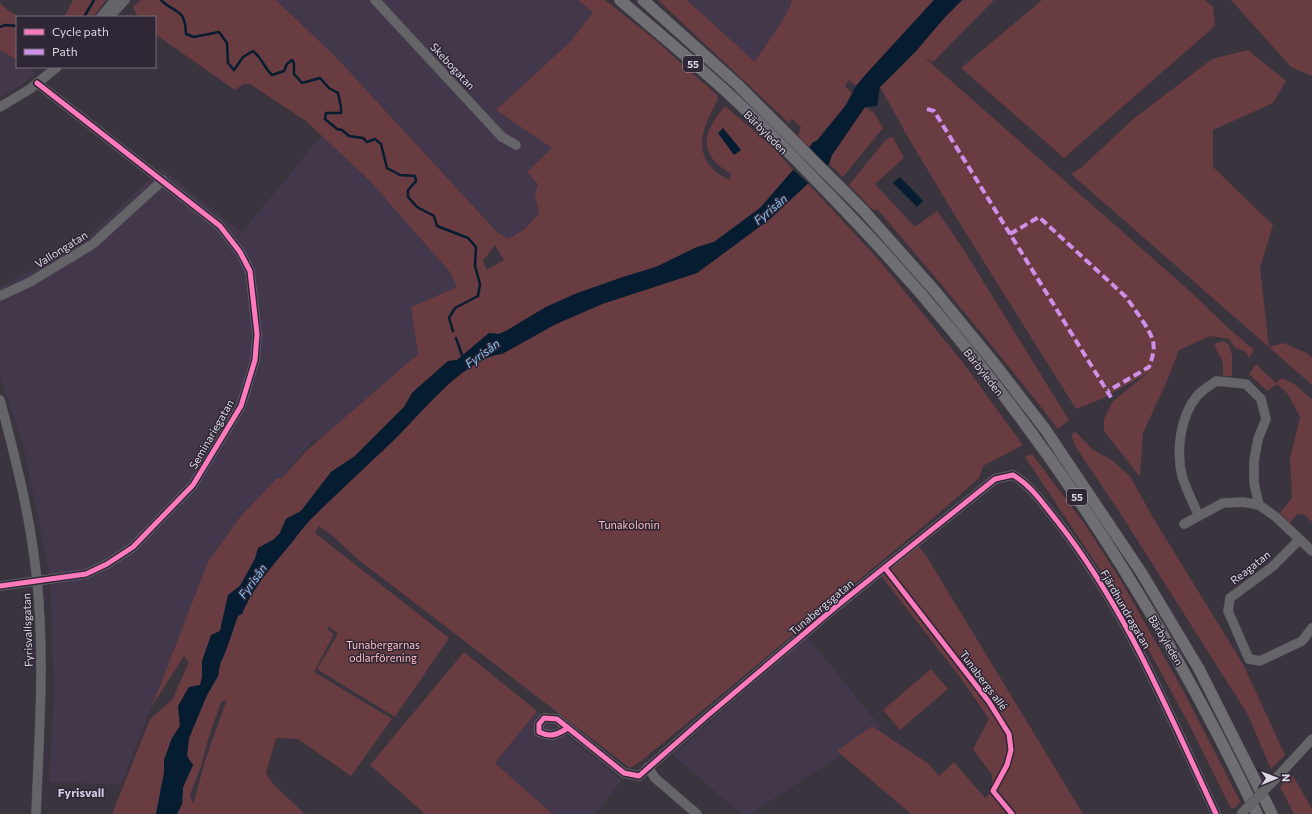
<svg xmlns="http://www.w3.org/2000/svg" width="1312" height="814" viewBox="0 0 1312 814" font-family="Commissioner,sans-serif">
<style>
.built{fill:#42374b}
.green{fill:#683c40;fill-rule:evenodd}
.water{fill:#051c31}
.pier{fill:#39343d}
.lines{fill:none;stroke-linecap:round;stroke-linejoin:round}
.stream{stroke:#051c31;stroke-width:2.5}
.minor-casing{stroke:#56525a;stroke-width:10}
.major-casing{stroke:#56525a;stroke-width:12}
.minor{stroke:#656468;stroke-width:9}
.major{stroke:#6f6e73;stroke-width:11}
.minor-bridge-casing{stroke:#56525a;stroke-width:10;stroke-linecap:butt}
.minor-bridge{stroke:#656468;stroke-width:9}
.quiet{stroke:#ce8fe9;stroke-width:4;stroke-dasharray:8 4;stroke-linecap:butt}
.cycleway-casing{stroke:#2f2636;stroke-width:8}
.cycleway{stroke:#fd7abc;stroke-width:5}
.labels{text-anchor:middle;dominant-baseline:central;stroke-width:3;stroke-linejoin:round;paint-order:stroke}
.shield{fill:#2f2636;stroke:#a8a1ae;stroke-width:1}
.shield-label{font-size:10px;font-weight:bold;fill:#dcd6e1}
.street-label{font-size:11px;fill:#dcd6e1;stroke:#2f2636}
.park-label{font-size:11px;fill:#febdc0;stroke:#2f2636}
.water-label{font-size:12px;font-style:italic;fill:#84c6fa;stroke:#2f2636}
.neighbourhood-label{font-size:12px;font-weight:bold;fill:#d5cadf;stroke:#2f2636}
</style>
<rect width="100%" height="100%" fill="#39343d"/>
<!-- built -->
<path class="built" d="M 276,0 L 578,0 L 593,12 L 571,41 L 496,110 L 553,148 L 589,183 L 513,249 L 335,56 Z
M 687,0 L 792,0 L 780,27 L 763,48 L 755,63 Z
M 0,50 L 17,60 L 17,67 L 28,67 L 37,73 L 18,87 L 0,97 Z
M 322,135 L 370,181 L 418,233 L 450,272 L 457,287 L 418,354 L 318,441 L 313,440 L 282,478 L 276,479 L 240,517 L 208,562 L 121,785 L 49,782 L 54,693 L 50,579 L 23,444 L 0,375 L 0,286 L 35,269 L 90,235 L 161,168 L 242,232 Z
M 807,637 L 882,728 L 751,814 L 741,814 L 673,755 Z
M 537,711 L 622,780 L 596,814 L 553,814 L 495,763 Z"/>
<!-- green -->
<path class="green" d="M 73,0 L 106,0 L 93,17 L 64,17 Z
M 141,0 L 276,0 L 335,56 L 498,233 L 509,239 L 526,228 L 539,213 L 535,195 L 538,184 L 527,172 L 552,148 L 496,110 L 571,41 L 593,12 L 578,0 L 605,0 L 653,38 L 717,95 L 718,100 C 700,131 690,160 729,180 L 731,174 C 697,154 702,133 725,106 L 774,148 L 793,170 L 760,208 L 714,242 L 697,247 L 656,267 L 623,277 L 575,294 L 546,307 L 506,331 L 499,334 L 489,333 L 457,360 L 448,361 L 412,393 L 404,407 L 355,456 L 331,472 L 301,511 L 286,519 L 280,533 L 273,540 L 258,548 L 255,559 L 240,586 L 228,595 L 220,631 L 202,661 L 202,677 L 200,685 L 178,706 L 180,726 L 172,738 L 164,760 L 164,773 L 156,814 L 112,814 L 150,719 L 172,700 L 189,662 L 184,656 L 151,708 L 208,562 L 240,517 L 276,479 L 282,478 L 306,451 L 418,354 L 411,307 L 457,287 L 450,272 L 370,181 L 306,121 L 250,84 L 243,84 L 235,90 L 155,34 L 155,17 L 138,17 L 133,7 ZM 495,245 L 504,260 L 487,270 L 483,261 Z
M 658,0 L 687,0 L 755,62 C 767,41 784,24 792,0 L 934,0 L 856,86 L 849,80 L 845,86 L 852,93 L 846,105 L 810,148 L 798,136 L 801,127 L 792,119 L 789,123 Z
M 962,0 L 994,0 L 933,62 L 924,57 L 1191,292 L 1225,325 L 1254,350 L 1249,358 L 1245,351 L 1235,348 L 1229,339 L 1210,336 L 1179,350 L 1167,381 L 1143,433 L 1140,477 L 1104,431 L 1104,419 L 1113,401 L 1149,372 L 1104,398 L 1076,409 L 962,227 L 909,139 L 880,87 C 910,60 934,28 962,0 Z
M 1042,0 L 1205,0 L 1213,7 L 1215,26 L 1064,158 L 961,68 Z
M 1231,0 L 1312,0 L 1312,76 L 1291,67 Z
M 0,3 L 9,11 L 21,17 L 17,17 L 17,60 L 0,50 Z
M 1248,50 L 1286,81 L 1273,103 L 1213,130 L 1213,167 L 1273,225 L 1260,268 L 1269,347 L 1283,343 L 1307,353 L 1312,358 L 1312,385 L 1071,174 L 1082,167 L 1132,120 L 1212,59 Z
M 865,107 L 874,113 L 883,128 L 843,177 L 829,164 L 832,155 Z
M 893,137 L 904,158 L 875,184 L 915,227 L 937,211 L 962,247 L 1069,420 L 1058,429 C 1000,354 940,282 878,210 L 873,210 L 849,185 L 883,143 L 888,138 Z
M 806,181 L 878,259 L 961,360 L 1023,445 L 983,466 L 979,478 L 938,514 L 686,724 L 640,762 L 630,768 L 355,557 L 334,537 L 319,526 L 315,533 L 449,638 L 395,717 L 317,669 L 338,634 L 329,626 L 327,629 L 334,634 L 314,672 L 392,719 L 351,776 L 298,739 L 276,738 L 266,773 L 274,785 L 305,814 L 177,814 L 182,804 L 183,787 L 193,765 L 187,756 L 189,738 L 207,695 L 218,676 L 220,664 L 225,653 L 238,615 L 242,614 C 252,589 271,567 288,547 C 296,538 303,527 311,519 C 338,492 367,466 395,439 C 422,413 464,358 502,354 L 554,325 L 602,304 L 697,273 L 770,219 ZM 227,699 L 206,758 L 193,804 L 190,795 L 201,766 L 208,740 L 221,702 Z
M 1223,341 L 1229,345 L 1232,355 L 1232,376 L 1223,376 L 1223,363 L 1214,344 Z
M 1256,364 L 1276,383 L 1282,378 L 1294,384 L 1312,399 L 1312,522 L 1305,515 L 1297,514 L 1290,523 L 1280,513 L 1292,498 L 1290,459 L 1300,417 L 1288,394 L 1277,384 L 1267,391 L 1249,374 Z
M 1076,432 L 1092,449 L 1113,461 L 1130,476 L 1152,516 L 1243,664 L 1285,755 L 1271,769 L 1248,715 L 1122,516 L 1075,446 L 1071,434 Z
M 1032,454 L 1084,523 L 1120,579 L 1184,692 L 1240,801 L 1236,807 L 1231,809 L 1191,728 L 1127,610 L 1025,457 Z
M 916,543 L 927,557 L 1083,814 L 911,814 L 837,751 L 872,726 L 929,764 L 939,776 L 954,762 L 985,798 L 993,791 L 992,775 L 973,749 L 989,719 L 960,677 L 879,573 Z
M 464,652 L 537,711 L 495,763 L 553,814 L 425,814 L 370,765 Z
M 931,669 L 948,689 L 900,730 L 883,710 Z
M 1290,775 L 1293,776 L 1312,809 L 1312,814 L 1294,814 L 1280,787 Z"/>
<!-- water -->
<path class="water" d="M 934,0 L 962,0 L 944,18 L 917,50 L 880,87 L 877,106 L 865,107 L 832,155 L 829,164 L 770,219 L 697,273 L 602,304 L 554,325 L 502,354 C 464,358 422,413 395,439 C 367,466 338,492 311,519 C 303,527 296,538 288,547 C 271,567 252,589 242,614 L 238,616 L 225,653 L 220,664 L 218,676 L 207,695 L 189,738 L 187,756 L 193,765 L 183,787 L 182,804 L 177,814 L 156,814 L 164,773 L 164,760 L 172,738 L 180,726 L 178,706 L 189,687 L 200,685 L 202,677 L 202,661 L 211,635 L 220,631 L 228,595 L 240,586 L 255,559 L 258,548 L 273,540 L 280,533 L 286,519 L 301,511 L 331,472 L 355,456 L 404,407 L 412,393 L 448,361 L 457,360 L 489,333 L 499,334 L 506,331 L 546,307 L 575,294 L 623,277 L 656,267 L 697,247 L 714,242 L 760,208 L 793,170 L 813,142 L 817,141 L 846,105 L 856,86 L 866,74 Z
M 723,128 L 741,150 L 734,155 L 718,133 Z
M 900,177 L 923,201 L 917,207 L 893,183 Z"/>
<!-- pier -->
<path class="pier" d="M 808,146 L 828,167 L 809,184 L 791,168 Z"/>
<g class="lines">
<!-- stream -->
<path class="stream" d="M 161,0 C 176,15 185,7 186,34 L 194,37 L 219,32 L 227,43 L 228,63 L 234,70 L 243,57 L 253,51 C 264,60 263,67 272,75 L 284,71 L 287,64 L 292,60 L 294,63 L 294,74 L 302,83 L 320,78 L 329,88 L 338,93 L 341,107 L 341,113 L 326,113 L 325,119 L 337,129 L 342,130 L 349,136 L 363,138 L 367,142 L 375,139 L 381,144 L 387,168 L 400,175 L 415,176 L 416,181 L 408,190 L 408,197 L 417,207 L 434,216 L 437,226 L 468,238 L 476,247 L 475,266 L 480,284 L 478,296 L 455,308 L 449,318 L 453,331
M 84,17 L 94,0
M 0,27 L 5,25 L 17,26
M 456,338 L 463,358"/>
<defs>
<path id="minor" d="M 375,0 L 502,137 L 516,145
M 101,17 L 115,0
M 109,17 L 125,0
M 0,107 L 30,89 L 57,67
M 0,296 L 30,282 L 93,244 L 163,180
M 0,400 C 16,460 31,519 37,581 C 45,658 39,737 36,814
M 1199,516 C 1193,503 1186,489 1182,476 C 1176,450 1180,417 1197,396 C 1202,390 1210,386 1216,381 L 1246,384 L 1261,399 L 1266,419 L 1258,439 L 1254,461 L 1254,483 L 1259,505
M 1184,524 L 1223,503 L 1243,502 L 1259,505 L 1276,517 L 1312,551
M 1299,540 L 1272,567 L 1230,598 L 1228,611 L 1249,659 L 1260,661 L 1302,641 L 1312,628
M 0,586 L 86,574 L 107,564 L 133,547 L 193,485 L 241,406 L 255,360 L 257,334 L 250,271 L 240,252 L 220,226 L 37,83
M 568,728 C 558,734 551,738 539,732 L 539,724 L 544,718 L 557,719 L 624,773 L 639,776 L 707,716 L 838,605 L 995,479 L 1013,475 C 1032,486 1043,504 1057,521 C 1126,608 1169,714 1216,814
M 648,767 L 655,778 L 697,814
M 1281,773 L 1312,739"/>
<path id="major" d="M 620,0 C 657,32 695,63 731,96 C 773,135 813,177 853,219 C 1019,393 1154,597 1257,814
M 643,0 L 738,85 L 863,210 L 935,291 L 994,363 L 1045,429 L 1141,572 L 1199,669 L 1272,814"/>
</defs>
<!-- minor casing -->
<use href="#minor" class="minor-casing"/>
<!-- major casing -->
<use href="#major" class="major-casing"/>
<!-- minor -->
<use href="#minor" class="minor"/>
<!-- major -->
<use href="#major" class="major"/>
<defs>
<path id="minor-bridge" d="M 1241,814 L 1281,773"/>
</defs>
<!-- minor-bridge casing -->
<use href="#minor-bridge" class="minor-bridge-casing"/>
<!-- minor-bridge -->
<use href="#minor-bridge" class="minor-bridge"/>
<!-- quiet -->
<path class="quiet" d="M 927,109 L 934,111 L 1112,399
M 1010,234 L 1039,217 L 1126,297 C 1133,307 1151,331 1153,341 C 1155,350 1152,359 1149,367 L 1108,391"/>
<defs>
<path id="cycleway" d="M 885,568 L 989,702 L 1009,734 L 1011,750 L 1007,765 L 993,791 L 1012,814
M 0,586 L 86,574 L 107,564 L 133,547 L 193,485 L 241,406 L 255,360 L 257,334 L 250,271 L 240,252 L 220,226 L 37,83
M 568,728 C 558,734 551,738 539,732 L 539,724 L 544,718 L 557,719 L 624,773 L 639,776 L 707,716 L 838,605 L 995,479 L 1013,475 C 1032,486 1043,504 1057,521 C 1126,608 1169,714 1216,814"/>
</defs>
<!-- cycleway casing -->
<use href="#cycleway" class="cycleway-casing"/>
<!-- cycleway -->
<use href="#cycleway" class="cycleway"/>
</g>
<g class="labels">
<!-- shield labels -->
<g class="shield">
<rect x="683" y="56" width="20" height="16" rx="3"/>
<rect x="1067" y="489" width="20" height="16" rx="3"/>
</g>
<g class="shield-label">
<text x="693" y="64">55</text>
<text x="1077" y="497">55</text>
</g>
<!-- street labels -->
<g class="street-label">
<text transform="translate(453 66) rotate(47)">Skebogatan</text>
<text transform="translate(766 132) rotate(45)">Bärbyleden</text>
<text transform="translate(61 249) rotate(-32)">Vallongatan</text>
<text transform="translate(984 372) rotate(52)">Bärbyleden</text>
<text transform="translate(211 434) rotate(-60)">Seminariegatan</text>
<text transform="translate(1250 567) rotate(-38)">Reagatan</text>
<text transform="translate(821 607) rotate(-40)">Tunabergsgatan</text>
<text transform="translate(1126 609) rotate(60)">Fjärdhundragatan</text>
<text transform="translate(27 630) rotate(-92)">Fyrisvallsgatan</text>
<text transform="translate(1166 640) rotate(59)">Bärbyleden</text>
<text transform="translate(984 680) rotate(53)">Tunabergs allé</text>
</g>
<!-- park labels -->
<g class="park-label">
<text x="629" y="524">Tunakolonin</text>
<text x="383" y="644">Tunabergarnas<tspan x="383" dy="13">odlarförening</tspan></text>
</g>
<!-- water labels -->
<g class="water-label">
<text transform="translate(770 209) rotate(-40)">Fyrisån</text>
<text transform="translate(482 353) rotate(-36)">Fyrisån</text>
<text transform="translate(252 581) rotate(-54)">Fyrisån</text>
</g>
<!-- neighbourhood labels -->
<g class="neighbourhood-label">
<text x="81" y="792">Fyrisvall</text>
</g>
</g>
<!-- legend -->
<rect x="16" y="16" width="140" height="52" fill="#2f2636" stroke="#746c7a"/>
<rect x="24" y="29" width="20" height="6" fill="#fd7abc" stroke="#746c7a"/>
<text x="52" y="36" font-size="12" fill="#dcd6e1">Cycle path</text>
<rect x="24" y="49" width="20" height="6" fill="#ce8fe9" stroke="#746c7a"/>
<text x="52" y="56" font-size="12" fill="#dcd6e1">Path</text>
<!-- north arrow -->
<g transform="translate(1276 778) rotate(89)" stroke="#2f2636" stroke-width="3" paint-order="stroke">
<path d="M0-3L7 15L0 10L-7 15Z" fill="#dcd6e1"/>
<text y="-6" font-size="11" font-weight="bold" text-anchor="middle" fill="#dcd6e1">N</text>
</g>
</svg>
